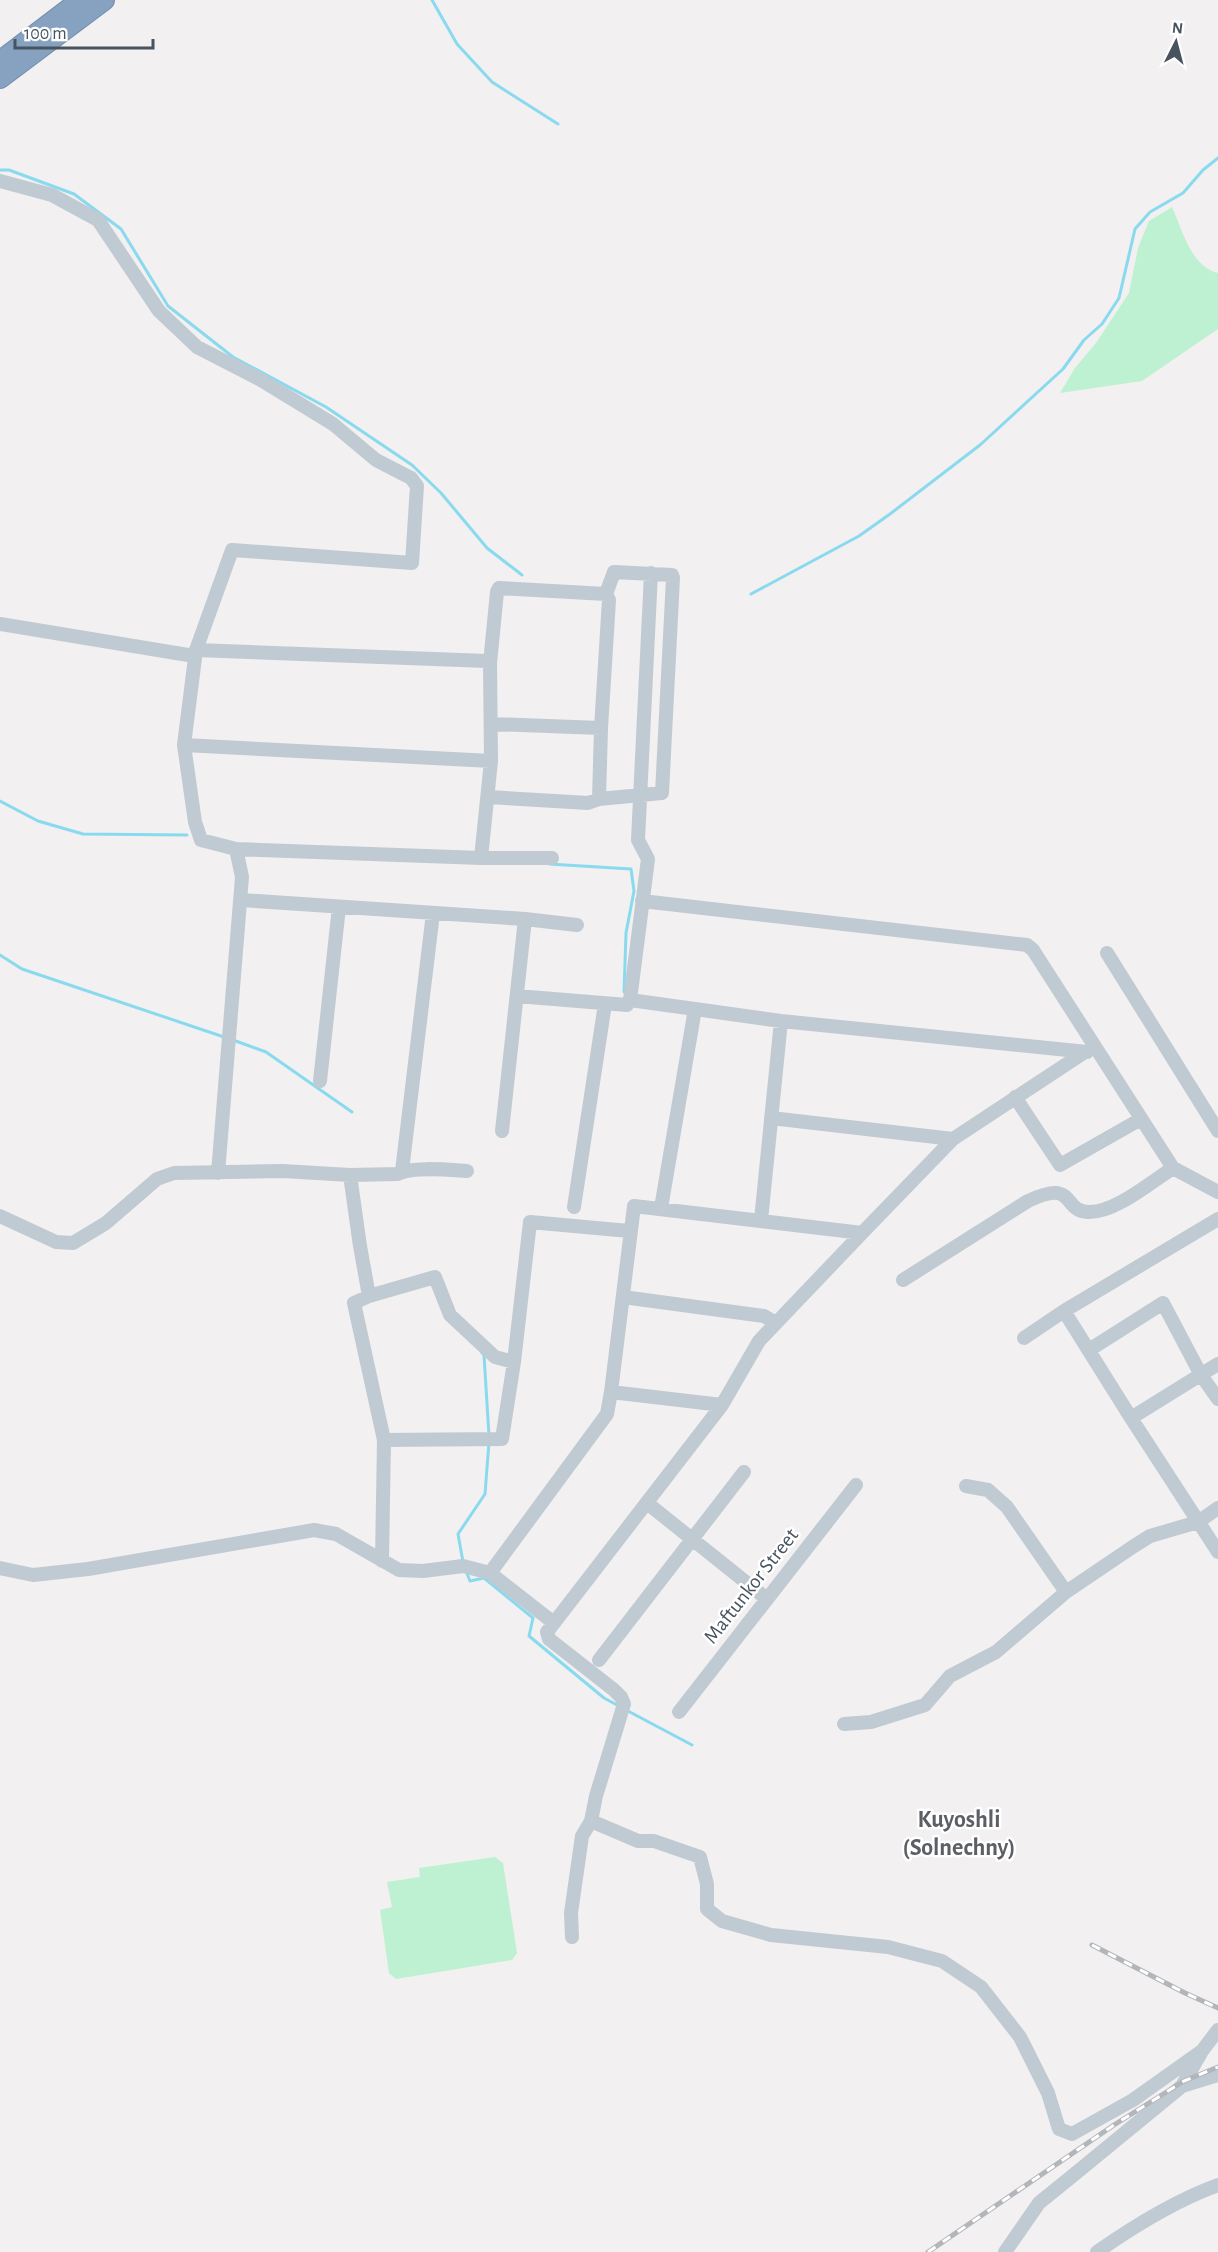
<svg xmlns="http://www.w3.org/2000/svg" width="1218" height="2252" viewBox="0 0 1218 2252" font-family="'Alegreya Sans',sans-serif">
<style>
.green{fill:#bdf1d1}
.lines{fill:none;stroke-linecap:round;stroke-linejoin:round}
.stream{stroke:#89daef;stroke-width:3}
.highway-casing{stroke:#718dac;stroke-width:22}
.minor{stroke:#c0cad2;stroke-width:14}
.highway{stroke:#86a2c0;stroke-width:20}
.rail-casing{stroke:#b2b5ba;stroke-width:5}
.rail{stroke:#fff;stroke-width:3;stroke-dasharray:9;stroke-linecap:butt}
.labels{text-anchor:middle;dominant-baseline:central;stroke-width:5;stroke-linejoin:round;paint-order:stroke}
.street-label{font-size:21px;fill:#47535e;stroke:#fff}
.quarter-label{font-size:24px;font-weight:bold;fill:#5c6065;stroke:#fff}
</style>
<rect width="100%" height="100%" fill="#f2f0f0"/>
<!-- green -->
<path class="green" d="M 1172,207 C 1182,229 1191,267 1218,273 L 1218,329 L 1142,381 L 1060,393 L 1075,368 L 1096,343 L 1129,293 L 1138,248 L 1149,221 Z
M 495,1857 L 503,1863 L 517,1953 L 512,1960 L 396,1979 L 389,1973 L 380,1910 L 392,1907 L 387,1882 L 420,1877 L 419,1868 Z"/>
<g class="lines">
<!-- stream -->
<path class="stream" d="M 432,0 L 457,44 L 492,82 L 558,124
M 0,170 L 9,170 L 74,194 L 121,229 L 168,306 L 233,357 L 326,407 L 412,465 L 441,493 L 487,548 L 522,575
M 751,594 L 859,536 L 890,514 L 980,445 L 1063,369 L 1084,340 L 1102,324 L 1119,298 L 1135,229 L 1150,212 L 1183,193 L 1203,170 L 1218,158
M 0,801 L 38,821 L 83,834 L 187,835
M 549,864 L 631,869 L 634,891 L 626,933 L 624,992
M 0,955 L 22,969 L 224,1037
M 233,1040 L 266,1052 L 352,1112
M 482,1353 L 484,1355 L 489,1436
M 463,1562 L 458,1534 L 485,1494 L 489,1442
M 466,1571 L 470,1581 L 484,1578 L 533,1618 L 529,1636 L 604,1698 L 619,1706
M 628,1711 L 692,1745"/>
<defs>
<path id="highway" d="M 2,60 L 81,0
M 0,78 L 104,0"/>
</defs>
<!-- highway casing -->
<use href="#highway" class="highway-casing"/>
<!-- minor -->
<path class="minor" d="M 0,181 L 52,195 L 98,220 L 159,311 L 197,347 L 261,380 L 333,424 L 376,460 L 411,478 L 417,486 L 412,563 L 232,550 L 196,650 L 184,745 L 195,822 L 201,840 L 236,849 L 242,877 L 218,1173
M 0,624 L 194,656
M 196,650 L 487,661 L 490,663
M 491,724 L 601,728 L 599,799
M 184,745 L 491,761
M 488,797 L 588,803 L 599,799 L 662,793 L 673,578 L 672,575 L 614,572 L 606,594
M 236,849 L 481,858 L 552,858
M 481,858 L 491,761 L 490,663 L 497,592 L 499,588 L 606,594 L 609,600 L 601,728
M 241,900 L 525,919 L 577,925
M 642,901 L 1027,945 L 1033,950 L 1173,1168 L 1218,1192
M 1107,953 L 1218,1131
M 517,996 L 627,1005 L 630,1000 L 781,1021 L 1087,1052
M 630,1000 L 648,859 L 638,840 L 651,573
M 320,1081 L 339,907
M 1015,1097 L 1060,1165 L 1141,1119
M 771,1118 L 953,1139
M 502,1131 L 525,919
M 402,1171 L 433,913
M 350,1175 L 360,1246 L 369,1296 L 435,1277 L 450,1315 L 495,1357 L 514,1362
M 574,1207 L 605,1004
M 661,1208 L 695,1009
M 0,1216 L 56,1242 L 73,1243 L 106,1223 L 157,1179 L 174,1173 L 283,1171 L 350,1175 L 398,1174 C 412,1166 450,1170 467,1171
M 761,1220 L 781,1021
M 862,1233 L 759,1341 L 722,1405 L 611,1392 L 634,1206 L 862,1233 L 953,1139 L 1085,1052
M 903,1280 L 1028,1201 C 1077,1178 1061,1211 1088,1212 C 1115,1213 1151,1182 1173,1168
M 369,1296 L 354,1303 L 384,1440 L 502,1439 L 514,1362 L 530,1222 L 629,1231
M 623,1297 L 764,1316 L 776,1323
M 1064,1311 L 1131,1418 L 1218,1364
M 1024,1338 L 1064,1311 L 1218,1219
M 1089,1350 L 1163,1303 L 1201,1375 L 1218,1399
M 1131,1418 L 1218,1552
M 966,1486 L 988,1490 L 1007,1507 L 1066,1592
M 647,1503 L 767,1599
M 382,1561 L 384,1440
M 0,1568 L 33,1575 L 88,1569 L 314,1530 L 336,1534 L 399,1570 L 423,1571 L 463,1566 L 490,1573 L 554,1623
M 490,1573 L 607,1414 L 611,1392
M 599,1660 L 744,1472
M 679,1712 L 856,1485
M 844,1724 L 871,1722 L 925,1705 L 950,1676 L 996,1652 L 1066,1592 L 1134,1546 L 1150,1536 L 1198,1522 L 1218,1508
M 591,1821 L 638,1841 L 654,1841 L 700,1857 L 707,1884 L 707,1909 L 722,1921 L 771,1935 L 888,1947 L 942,1961 L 981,1987 L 1020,2037 L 1048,2093 L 1059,2129 L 1072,2134 L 1133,2100 L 1202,2051
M 572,1937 L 571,1913 L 582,1836 L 591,1821 L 596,1796 L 624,1704 L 621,1697 L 614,1690 L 549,1639 L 547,1632 L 722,1405
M 1182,2086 L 1202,2051 L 1218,2030
M 1005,2252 L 1039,2203 L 1076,2173 L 1182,2086 L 1218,2075
M 1097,2252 C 1134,2226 1174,2201 1218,2185"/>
<!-- highway -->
<use href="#highway" class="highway"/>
<defs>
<path id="rail" d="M 1092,1945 L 1185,1993 L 1218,2008
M 928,2252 L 1114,2125 L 1184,2081 L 1218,2067"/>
</defs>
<!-- rail casing -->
<use href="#rail" class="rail-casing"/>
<!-- rail -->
<use href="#rail" class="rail"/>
</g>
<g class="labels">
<!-- street labels -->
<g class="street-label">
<text transform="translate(751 1586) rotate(-52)">Maftunkor Street</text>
</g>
<!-- quarter labels -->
<g class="quarter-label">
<text x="959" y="1820">Kuyoshli<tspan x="959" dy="28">(Solnechny)</tspan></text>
</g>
</g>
<!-- north arrow -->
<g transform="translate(1176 42) rotate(6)" stroke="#ffffff" stroke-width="4.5" paint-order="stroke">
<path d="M0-4.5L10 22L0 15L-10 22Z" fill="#47535e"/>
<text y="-9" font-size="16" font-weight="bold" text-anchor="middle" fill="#47535e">N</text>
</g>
<!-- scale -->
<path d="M15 39v9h138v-9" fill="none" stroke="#47535e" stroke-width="3"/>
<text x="24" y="39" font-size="18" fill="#47535e" stroke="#ffffff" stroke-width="4.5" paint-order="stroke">100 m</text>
</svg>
